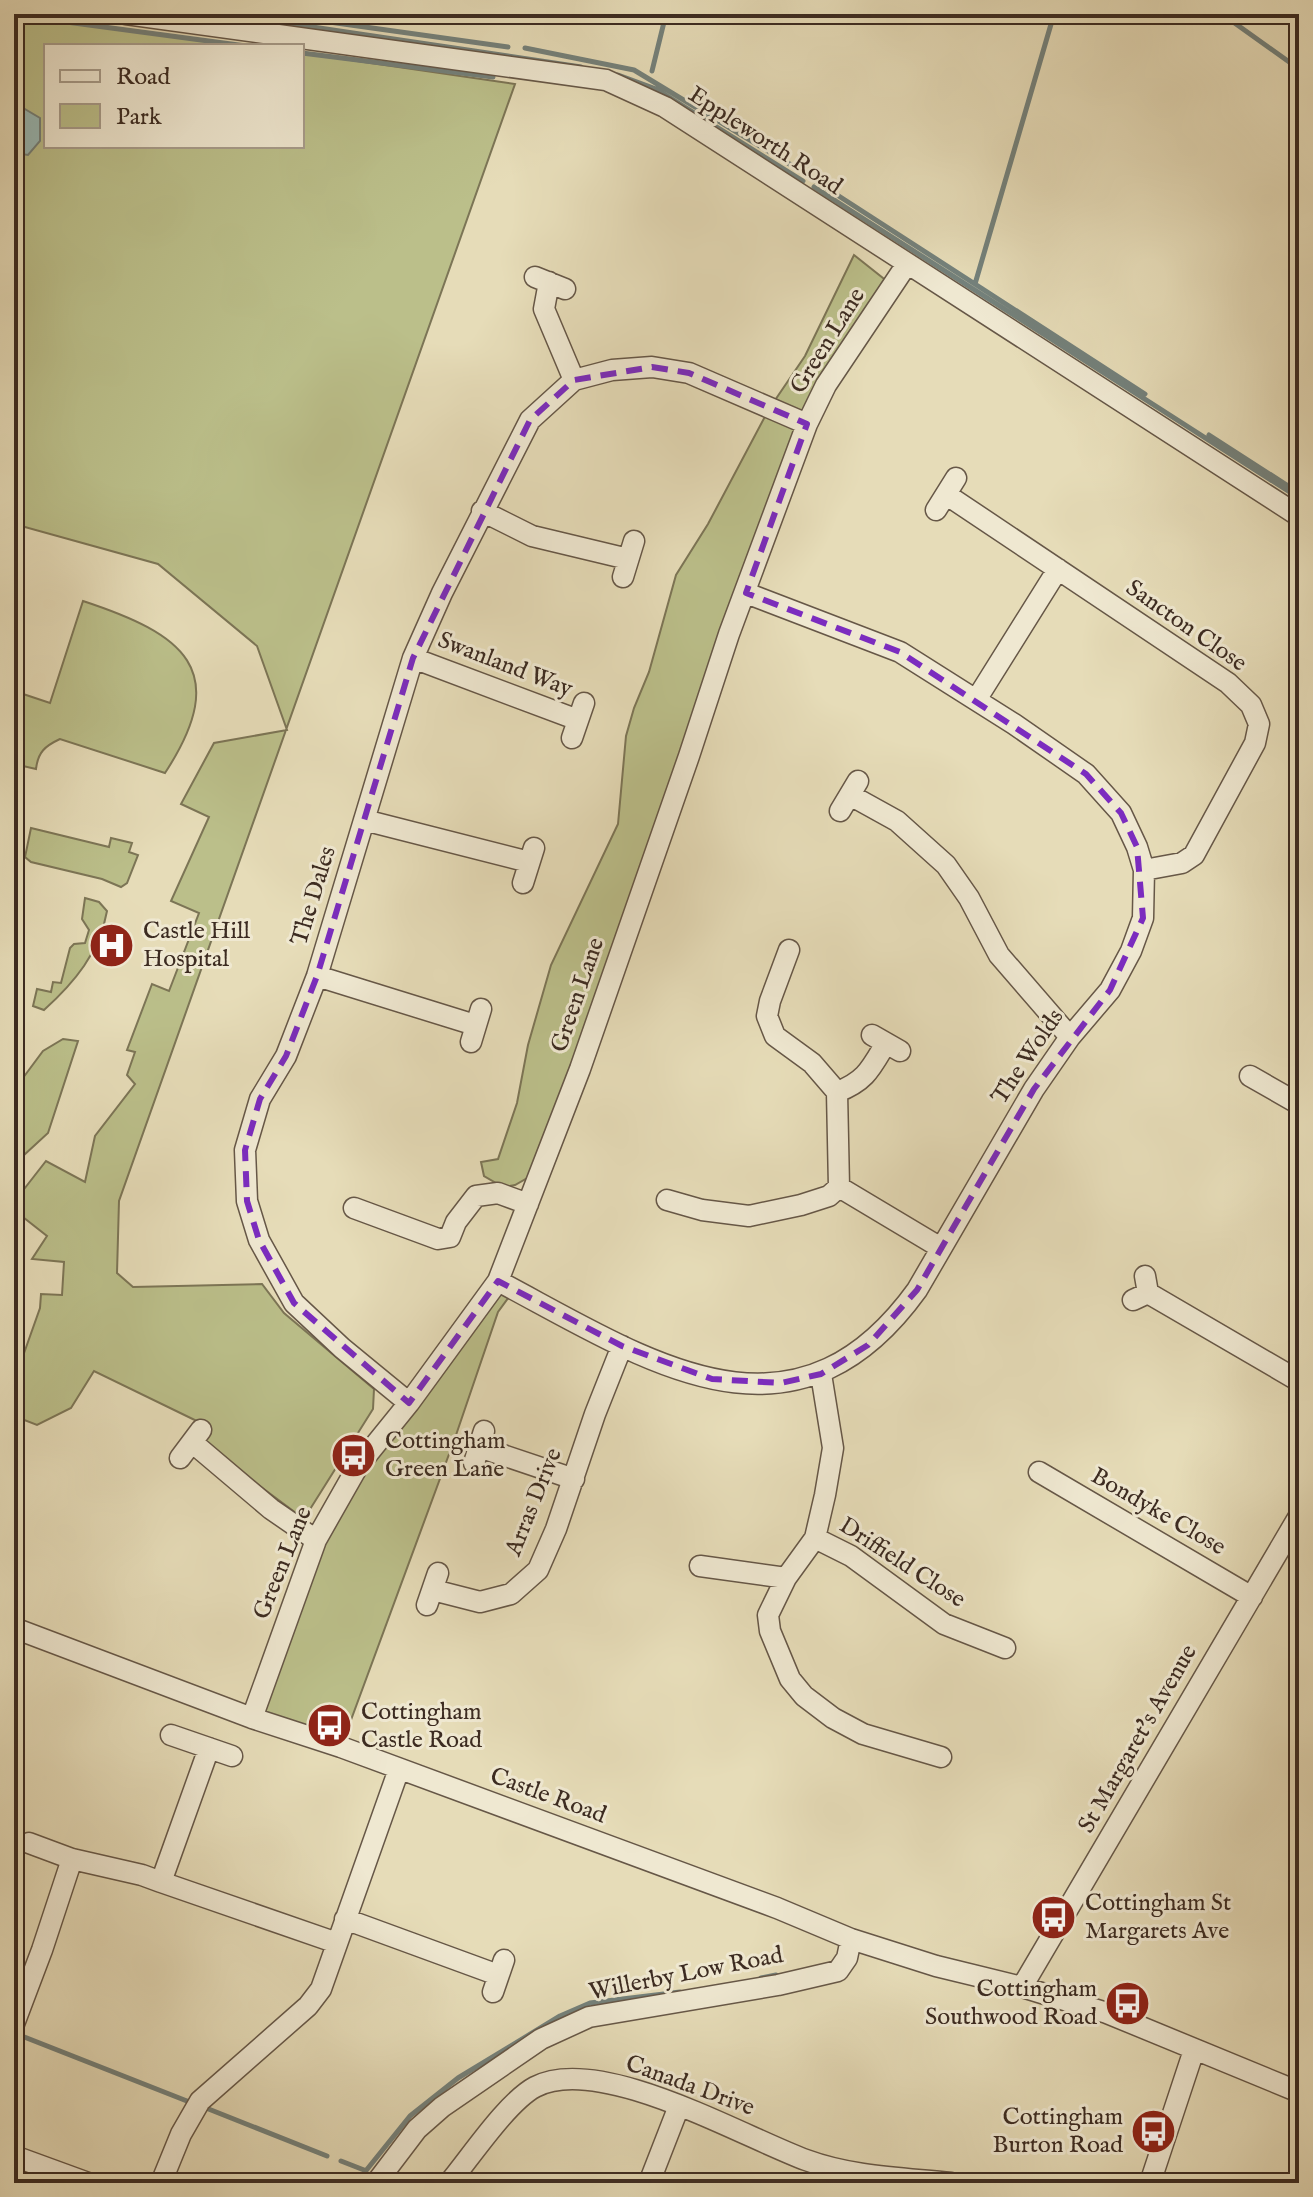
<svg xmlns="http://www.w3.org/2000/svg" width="1313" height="2197" viewBox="0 0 1313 2197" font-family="'IM FELL English',serif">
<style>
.green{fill:#bbbf8a;stroke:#7c7556;stroke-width:2}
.water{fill:#99bab7;stroke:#74817b;stroke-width:2}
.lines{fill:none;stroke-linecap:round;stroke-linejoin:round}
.stream{stroke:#74817b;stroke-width:5}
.minor-casing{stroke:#665747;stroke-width:23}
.minor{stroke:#efe8d1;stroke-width:20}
.marked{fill:none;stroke:#7b2cbf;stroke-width:6;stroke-dasharray:16 10;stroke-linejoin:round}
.labels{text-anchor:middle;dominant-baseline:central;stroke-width:6;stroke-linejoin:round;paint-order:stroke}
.street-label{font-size:24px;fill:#3c2b21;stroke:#efe8d1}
.poi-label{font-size:24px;fill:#3c2b21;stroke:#efe8d1;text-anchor:start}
</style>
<rect width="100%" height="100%" fill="#e6dcb8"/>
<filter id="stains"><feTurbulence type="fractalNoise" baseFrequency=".0025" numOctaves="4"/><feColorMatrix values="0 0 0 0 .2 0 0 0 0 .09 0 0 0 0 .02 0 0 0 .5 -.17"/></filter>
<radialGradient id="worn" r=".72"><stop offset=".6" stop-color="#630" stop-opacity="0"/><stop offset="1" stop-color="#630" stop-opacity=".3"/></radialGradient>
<!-- green -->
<path class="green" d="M 14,14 L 249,46 L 46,46 L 46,146 L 302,146 L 302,53 L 515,84 L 119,1201 L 117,1273 L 133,1287 L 262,1284 L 284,1313 L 374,1389 L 373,1409 L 307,1514 L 296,1513 L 207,1447 L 205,1425 L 94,1371 L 71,1408 L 37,1425 L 14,1416 L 14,1369 L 18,1370 L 40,1308 L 41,1294 L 62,1295 L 64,1262 L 32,1259 L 47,1236 L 14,1210 L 14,1202 L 46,1161 L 85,1182 L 95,1136 L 135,1084 L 127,1075 L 135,1052 L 127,1050 L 152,984 L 169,991 L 199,913 L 171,901 L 209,817 L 181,804 L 214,743 L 287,730 L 257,646 L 158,564 L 14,524 Z
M 854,255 L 893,286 L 826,385 L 543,1169 L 515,1185 L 503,1187 L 484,1176 L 481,1162 L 498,1159 L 517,1103 L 528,1045 L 551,965 L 618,824 L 626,736 L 634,708 L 649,672 L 676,575 L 708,524 L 769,409 L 805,356 Z
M 83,601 C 183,634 233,669 165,773 L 60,739 C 45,746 38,752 36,769 L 14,764 L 14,691 L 50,703 Z
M 31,828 L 109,847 L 111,838 L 132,843 L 129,852 L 138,855 L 127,883 L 121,887 L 102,879 L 31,862 L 25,857 Z
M 85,898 L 99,902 L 107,911 C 100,952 74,983 44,1010 L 33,1006 L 37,989 L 51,992 L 53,982 L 61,983 L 70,948 L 74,944 L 85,943 L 89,930 L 82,919 Z
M 63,1039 L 78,1041 L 48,1133 L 23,1156 L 14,1168 L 14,1090 L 43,1051 Z
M 498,1281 L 514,1290 L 498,1312 L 455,1438 L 341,1747 L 252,1718 L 316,1540 Z"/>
<!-- water -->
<path class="water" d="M 14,107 L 23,108 L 40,118 L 40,141 L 28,155 L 14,153 Z"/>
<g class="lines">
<!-- stream -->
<path class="stream" d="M 226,14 L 581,67
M 272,14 L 508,47
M 1222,14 L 1299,69
M 14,15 L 246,46
M 525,48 L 634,70 L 806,174
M 302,53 L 493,77
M 652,71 L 666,14
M 618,75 L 656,89 L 803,181
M 814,180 L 1145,394
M 814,187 L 1299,498
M 975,284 L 1054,14
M 1209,435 L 1299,493
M 761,1978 L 776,1975
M 14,2033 L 192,2103
M 201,2106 L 327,2156
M 341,2161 L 364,2170
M 356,2183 L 410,2116 L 458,2078 L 560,2016 L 590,2003 L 680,1992"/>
<defs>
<path id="minor" d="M 126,14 L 606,80 L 665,107 L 1299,516
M 535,277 L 565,289
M 549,282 L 544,309 L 574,380
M 947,495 L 1228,683 L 1251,705 L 1259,724 L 1255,743 L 1194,855 L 1182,863 L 1144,870
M 936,510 L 956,478
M 482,511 L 532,536 L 628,559
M 623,577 L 634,541
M 413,658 L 578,720
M 976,700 L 1058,569
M 572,738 L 584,703
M 850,795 L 897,821 L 946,865 L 969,898 L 999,955 L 1070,1037
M 840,811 L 858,781
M 364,820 L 529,862
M 523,883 L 534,848
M 789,950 L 770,1001 L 767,1016 L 775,1036 L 812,1063 L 837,1092 L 839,1187
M 317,976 L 475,1025
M 872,1035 L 900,1051
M 471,1042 L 481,1009
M 1250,1076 L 1299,1104
M 837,1092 C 866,1081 871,1068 886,1043
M 667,1200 L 702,1210 L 749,1216 L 801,1205 L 829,1196 L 839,1187 L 941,1248
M 354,1208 L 438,1239 L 450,1237 L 456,1222 L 476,1196 L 498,1193 L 528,1204
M 498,1281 C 644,1358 792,1463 917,1290 L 1034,1089 L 1070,1037 L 1110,990 L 1131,951 L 1143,918 L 1144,870 L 1137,847 L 1121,813 L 1086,774 L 1014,724 L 900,652 L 746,593
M 1148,1293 L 1299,1381
M 1133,1300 L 1148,1293 L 1145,1276
M 821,1374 L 833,1448 L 825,1495 L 815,1538 L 786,1578 L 768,1615 L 770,1631 L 790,1679 L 804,1696 L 833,1718 L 863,1734 L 941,1757
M 409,1403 L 342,1348 L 294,1303 L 259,1240 L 247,1201 L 245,1150 L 260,1099 L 286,1056 L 317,976 L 413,658 L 442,593 L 530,420 L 574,380 L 612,370 L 652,367 L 689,373 L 807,424
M 193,1443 L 271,1509 L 316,1540
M 479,1447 L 574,1479
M 180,1458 L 201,1430
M 474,1463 L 484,1431
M 1039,1472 L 1252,1597
M 815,1538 L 851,1556 L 944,1624 L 1005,1648
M 700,1566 L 786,1578
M 433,1590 L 480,1602 L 511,1594 L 538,1570 L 556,1529 L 595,1414 L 622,1346
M 427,1605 L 438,1573
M 14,1628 L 252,1718 L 341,1747 L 777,1908 L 851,1939 L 936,1966 L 1022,1987 L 1107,2013 L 1299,2092
M 252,1718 L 316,1540 L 358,1466 L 409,1403 L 498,1281 L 580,1069 L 689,756 L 729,634 L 807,424 L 826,385 L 907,264
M 171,1735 L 232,1756
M 209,1748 L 161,1882 L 337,1943
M 29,1843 L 72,1859 L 142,1875 L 161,1882
M 345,1919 L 498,1975
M 1022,1987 L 1299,1516
M 493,1992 L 504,1960
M 14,2024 L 42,1950 L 72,1859
M 14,2156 L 88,2183
M 161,2183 L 181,2134 L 200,2101 L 308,2006 L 321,1989 L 399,1769
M 376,2183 L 417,2129 L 442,2107 L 541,2039 L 589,2017 L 778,1985 L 838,1971 L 847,1958 L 851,1939
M 449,2183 C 470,2158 507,2102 535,2087 C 599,2053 743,2137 806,2160 C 852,2177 903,2178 951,2183
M 649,2183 L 679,2106
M 1150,2183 L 1194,2050"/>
</defs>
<!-- minor casing -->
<use href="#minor" class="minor-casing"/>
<!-- minor -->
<use href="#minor" class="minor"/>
</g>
<!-- marked area -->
<path class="marked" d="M 652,367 L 689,373 L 807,424 L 746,593 L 900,652 L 1086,774 L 1121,813 L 1137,847 L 1143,918 L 1110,990 L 1034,1089 L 917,1290 L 868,1345 L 821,1374 L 781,1383 L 712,1379 L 622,1346 L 498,1281 L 409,1403 L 294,1303 L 259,1240 L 247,1201 L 245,1150 L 260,1099 L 286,1056 L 317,976 L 413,658 L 530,420 L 574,380 Z"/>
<!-- icons -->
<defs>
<symbol id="hospital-disc" viewBox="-11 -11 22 22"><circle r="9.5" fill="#8f2418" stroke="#efe8d1"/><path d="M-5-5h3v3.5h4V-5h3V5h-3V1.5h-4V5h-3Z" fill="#fff"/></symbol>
<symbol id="bus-disc" viewBox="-11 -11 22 22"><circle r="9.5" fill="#8f2418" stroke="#efe8d1"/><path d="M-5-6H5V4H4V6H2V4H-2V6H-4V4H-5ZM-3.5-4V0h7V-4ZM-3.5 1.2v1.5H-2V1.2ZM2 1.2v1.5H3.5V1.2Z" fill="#fff"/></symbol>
</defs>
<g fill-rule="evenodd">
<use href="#hospital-disc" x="86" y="920" width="51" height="51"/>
<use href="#bus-disc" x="328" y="1430" width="51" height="51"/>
<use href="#bus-disc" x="304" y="1700" width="51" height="51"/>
<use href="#bus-disc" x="1028" y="1892" width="51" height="51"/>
<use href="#bus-disc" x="1102" y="1978" width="51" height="51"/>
<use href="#bus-disc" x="1128" y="2106" width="51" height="51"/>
</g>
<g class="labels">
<!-- street labels -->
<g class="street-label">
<text transform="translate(765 141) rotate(33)">Eppleworth Road</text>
<text transform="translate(828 341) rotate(-58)">Green Lane</text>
<text transform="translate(1186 626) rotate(35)">Sancton Close</text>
<text transform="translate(505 665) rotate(21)">Swanland Way</text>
<text transform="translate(314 896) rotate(-73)">The Dales</text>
<text transform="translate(578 995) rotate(-71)">Green Lane</text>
<text transform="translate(1028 1057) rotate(-56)">The Wolds</text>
<text transform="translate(534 1502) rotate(-68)">Arras Drive</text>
<text transform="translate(1158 1512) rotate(30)">Bondyke Close</text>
<text transform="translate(283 1563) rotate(-68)">Green Lane</text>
<text transform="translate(902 1563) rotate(33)">Driffield Close</text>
<text transform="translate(1138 1739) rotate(-60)">St Margaret's Avenue</text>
<text transform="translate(548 1796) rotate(20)">Castle Road</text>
<text transform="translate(686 1974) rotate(-11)">Willerby Low Road</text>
<text transform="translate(690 2086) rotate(20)">Canada Drive</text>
</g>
<!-- poi labels -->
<g class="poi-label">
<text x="143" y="931">Castle Hill<tspan x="143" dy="28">Hospital</tspan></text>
<text x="385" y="1441">Cottingham<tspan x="385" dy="28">Green Lane</tspan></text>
<text x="361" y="1712">Cottingham<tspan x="361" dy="28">Castle Road</tspan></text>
<text x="1085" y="1903">Cottingham St<tspan x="1085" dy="28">Margarets Ave</tspan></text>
<text x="1097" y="1989" text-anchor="end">Cottingham<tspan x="1097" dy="28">Southwood Road</tspan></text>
<text x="1123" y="2117" text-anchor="end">Cottingham<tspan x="1123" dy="28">Burton Road</tspan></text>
</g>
</g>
<!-- margin -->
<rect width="1313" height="2197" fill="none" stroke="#e6dcb8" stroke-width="48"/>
<rect x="16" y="16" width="1281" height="2165" fill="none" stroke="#3c2b21" stroke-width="4"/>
<rect x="24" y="24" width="1265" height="2149" fill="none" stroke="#3c2b21" stroke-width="2"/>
<!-- legend -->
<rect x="44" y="44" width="260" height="104" fill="#efe8d1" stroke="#a79c8b" stroke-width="2"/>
<rect x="60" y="70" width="40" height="12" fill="#efe8d1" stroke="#a79c8b" stroke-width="2"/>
<text x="116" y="84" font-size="24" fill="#3c2b21">Road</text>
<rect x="60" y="104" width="40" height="24" fill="#bbbf8a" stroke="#a79c8b" stroke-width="2"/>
<text x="116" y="124" font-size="24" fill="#3c2b21">Park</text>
<rect width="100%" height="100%" filter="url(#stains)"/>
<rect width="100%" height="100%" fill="url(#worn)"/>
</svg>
